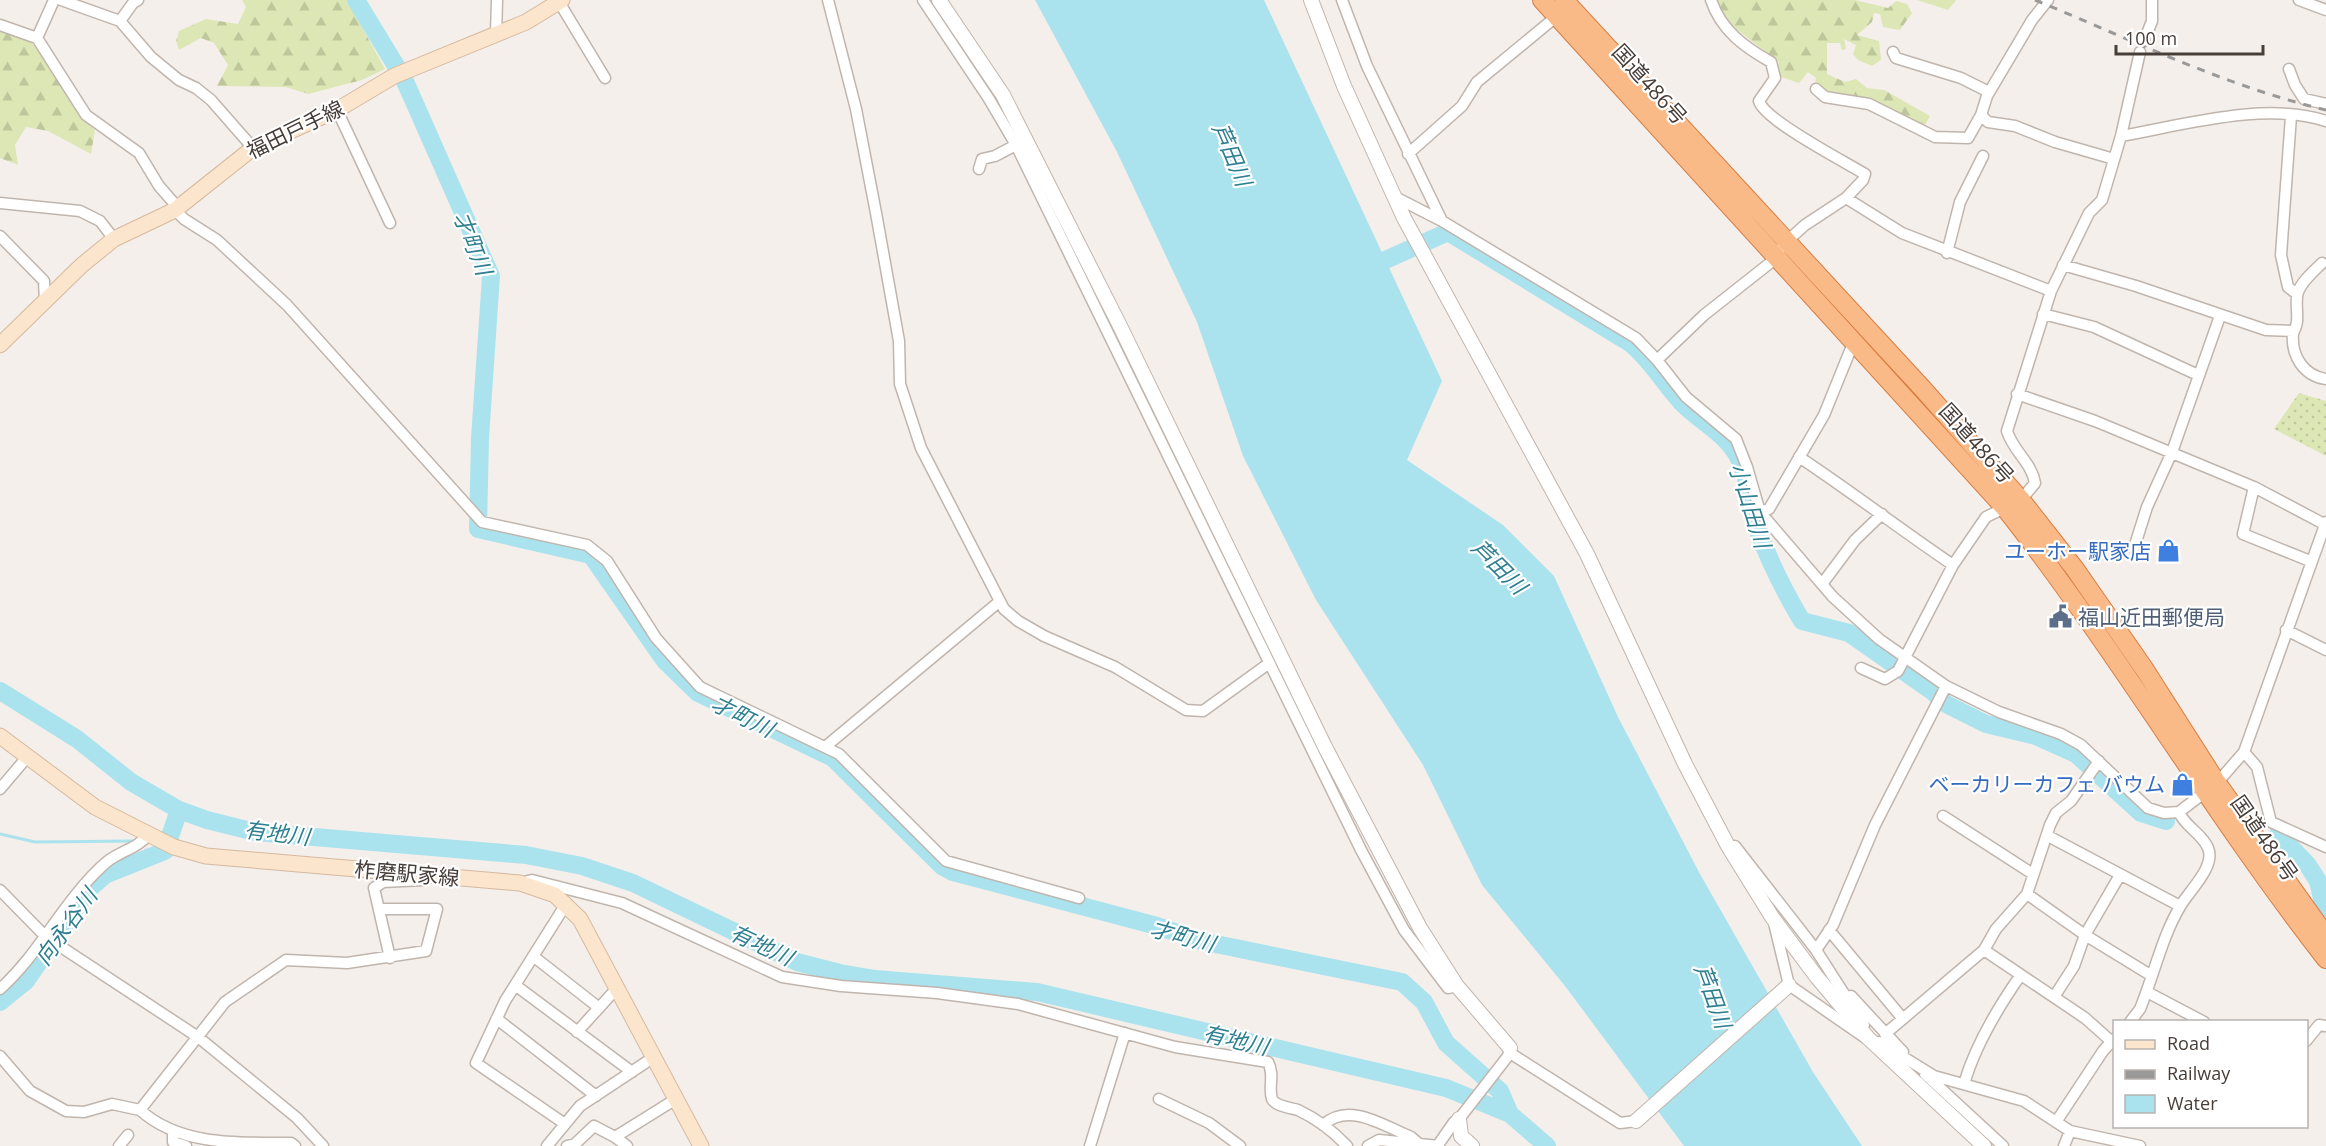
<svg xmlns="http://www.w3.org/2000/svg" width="2326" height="1146" viewBox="0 0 2326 1146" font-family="'Open Sans','Noto Sans JP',sans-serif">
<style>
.forest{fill:url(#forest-firs)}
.park{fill:url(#park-dots)}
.water{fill:#aae3ee}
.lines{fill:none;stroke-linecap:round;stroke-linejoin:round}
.stream{stroke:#aae3ee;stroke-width:3}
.river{stroke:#aae3ee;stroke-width:18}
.minor-casing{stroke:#c0b5ad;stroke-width:13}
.tertiary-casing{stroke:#c0b5ad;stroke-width:16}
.secondary-casing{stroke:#d5b99f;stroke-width:17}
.trunk-casing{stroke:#d87c41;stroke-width:20}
.minor{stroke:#fff;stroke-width:10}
.tertiary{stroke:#fff;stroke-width:14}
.secondary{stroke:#fce5cd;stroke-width:15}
.trunk{stroke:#f9ba88;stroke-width:18}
.rail{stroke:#999;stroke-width:3;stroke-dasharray:8 8;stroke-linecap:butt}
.labels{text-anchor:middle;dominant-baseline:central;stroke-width:4.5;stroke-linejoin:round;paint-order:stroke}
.street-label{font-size:21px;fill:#483e39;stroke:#fff}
.shop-label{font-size:21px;fill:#366cbe;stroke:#fff;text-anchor:end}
.service-label{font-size:21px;fill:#4e5e75;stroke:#fff;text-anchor:start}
.water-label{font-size:22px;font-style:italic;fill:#2e7f91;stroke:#fff}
</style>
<defs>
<pattern id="forest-firs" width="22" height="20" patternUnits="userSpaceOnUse" patternTransform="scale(1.5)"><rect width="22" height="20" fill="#dce7b5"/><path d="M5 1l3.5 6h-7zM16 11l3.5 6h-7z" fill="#bec79c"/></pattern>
<pattern id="park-dots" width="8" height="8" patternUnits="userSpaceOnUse" patternTransform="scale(1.5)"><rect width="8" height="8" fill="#dce7b5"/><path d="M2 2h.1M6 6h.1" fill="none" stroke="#bec79c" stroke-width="1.8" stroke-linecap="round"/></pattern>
</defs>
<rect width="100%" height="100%" fill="#f5efeb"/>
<!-- forest -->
<path class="forest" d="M 242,0 L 347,0 L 385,69 L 362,80 L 308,94 L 286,87 L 217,86 L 228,65 L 214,43 L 201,38 L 179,50 L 176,41 L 179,31 L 206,19 L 238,24 L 246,7 Z
M 1713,0 L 1855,0 L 1888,8 L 1896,1 L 1907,4 L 1912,13 L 1900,30 L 1883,27 L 1880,14 L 1874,13 L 1872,22 L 1857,35 L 1879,41 L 1881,60 L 1872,66 L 1858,60 L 1853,54 L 1856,45 L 1844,39 L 1846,49 L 1842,50 L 1840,43 L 1827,43 L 1827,74 L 1845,82 L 1856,79 L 1867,88 L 1884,90 L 1930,116 L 1925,125 L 1869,99 L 1830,94 L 1815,85 L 1816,78 L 1808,72 L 1799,83 L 1775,75 L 1779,62 L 1722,18 Z
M 1917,0 L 1956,0 L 1948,10 Z
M 0,29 C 8,32 20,33 26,38 C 55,62 64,104 95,130 L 91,154 L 48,131 L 26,127 L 15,145 L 18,165 L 0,158 Z"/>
<!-- park -->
<path class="park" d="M 2299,393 L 2326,401 L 2326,456 L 2274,429 Z"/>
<!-- water -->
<path class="water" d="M 1035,0 L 1264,0 L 1442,381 L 1407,460 L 1503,525 L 1554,576 L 1618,717 L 1700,874 L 1813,1072 L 1862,1146 L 1684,1146 L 1565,986 L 1482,885 L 1423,765 L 1316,600 L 1243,456 L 1197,322 L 1117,152 Z"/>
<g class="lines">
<!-- stream -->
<path class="stream" d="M 0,834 L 35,842 L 135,841
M 146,850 L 149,857"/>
<!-- river -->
<path class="river" d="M 356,0 L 404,79 L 491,276 L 480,438 L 478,529 L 591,555 L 665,661 L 698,693 L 833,758 L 942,866 L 953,872 L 1157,926 L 1201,941 L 1402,982 L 1424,1002 L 1446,1043 L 1500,1091 L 1510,1114
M 1363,270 L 1448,232 L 1630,343 C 1651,360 1663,382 1681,402 C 1701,423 1730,435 1741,463 C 1749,481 1749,503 1755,522 C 1767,557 1783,589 1802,621 L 1849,633 L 1932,691 L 1946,704 L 1986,724 L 2036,736 L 2076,754 L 2141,813 L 2166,821
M 0,691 L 77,739 L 131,782 L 179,810 L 207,820 L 255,832 L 526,855 L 582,866 L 633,883 L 797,962 L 840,973 L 875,979 L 1037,992 L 1446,1088 L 1510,1114 L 1547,1146
M 2278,834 L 2307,864 L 2318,881 L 2326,916
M 0,1002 L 26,981 L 89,889 L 105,875 L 165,851 L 179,810"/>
<defs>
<path id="minor" d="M 61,0 L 120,21 L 151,57 L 179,80 L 196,88 L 211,100 L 253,148
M 828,0 L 856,109 L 876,213 L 899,341 L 900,384 L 921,448 L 1004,609 L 1018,621 L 1044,636 L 1115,667 L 1186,710 L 1203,711 L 1268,664
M 923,0 L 989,99 L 1016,145 L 1361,850 L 1404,930 L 1448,988 L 1457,986
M 1342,0 L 1367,66 L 1442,221
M 2048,0 L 2032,20 L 1987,96 L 1981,115 L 1988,122 L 2015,126 L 2055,142 L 2114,159
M 2299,0 L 2326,10
M 559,2 L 605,78
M 120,21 L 133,3 L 138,0
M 0,25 L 37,38 L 86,115 L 139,153 L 159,186 L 173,202 L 175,210 L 184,219 L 217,240 L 287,305 L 482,522 L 587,545 L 607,561 L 656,638 L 700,687 L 839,754 L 946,861 L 1079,898
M 496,34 L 497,0
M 37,38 L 54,0
M 2144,41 L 2152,21 L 2152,0
M 1893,52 L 1896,58 L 1961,78 L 1989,92
M 2289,69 L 2295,85 L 2304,99 L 2326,104
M 1816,89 L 1825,97 L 1869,104 L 1935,137 L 1968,138 L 1981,115
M 337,110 L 390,223
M 2291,116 L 2281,255 L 2288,287 L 2297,294
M 2121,136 C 2183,125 2266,101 2326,121
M 1408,154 L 1462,106 L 1477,82 L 1557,16
M 979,169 L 982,159 L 995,156 L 1016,145
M 1393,196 L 1442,221 L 1636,338 L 1657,360 L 1686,397 L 1736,439 L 1747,467 L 1760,512 L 1833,597 L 1879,639 L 1946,686 L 1999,712 L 2061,734 L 2081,745 L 2148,808 L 2164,813 L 2179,812 L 2217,783 L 2244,752 L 2326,522
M 1846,198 L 1902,233 L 2051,291
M 0,203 L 80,211 L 100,221 L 114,239
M 0,236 L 44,281 L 45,302
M 1947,253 L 1960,202 L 1983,156
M 2322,263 C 2313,272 2302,281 2298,292 C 2295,301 2298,312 2297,321 C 2297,326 2294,330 2293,334 C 2291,356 2304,376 2326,379
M 2063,265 L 2136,286 L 2266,330 L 2293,331
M 2043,314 L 2094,327 L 2198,375
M 1657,360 L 1704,315 L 1770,263 L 1786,242 L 1805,225 L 1846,198 L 1863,180 L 1865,174 C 1845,162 1764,120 1759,101 L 1775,78 L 1771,62 C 1744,47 1721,30 1711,0
M 2017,394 L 2095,421 L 2254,487 L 2326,525
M 1799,457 C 1852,492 1901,530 1953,565
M 2254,487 L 2243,534 L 2310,561
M 1760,512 L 1769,509 L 1824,415 L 1854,341
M 2134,548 L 2147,507 L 2172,452 L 2220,316
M 1822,584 L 1855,540 L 1882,514
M 2286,630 L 2326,650
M 1861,668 L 1885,679 L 1898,671 L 1953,565 L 1986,517 L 2021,500 L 2035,483 C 2032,463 2013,451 2007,431 L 2051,291 L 2089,213 L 2102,200 L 2121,136 L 2140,52
M 825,747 L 1000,601
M 2244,752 L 2257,767 L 2271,822 L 2326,847
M 0,789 L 28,756
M 1943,816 L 2033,874
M 2048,836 L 2180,906
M 1731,846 L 1735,846 L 1816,950 L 1864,1025
M 524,882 L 532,880 L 622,903 L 782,977 L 841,986 L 937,993 L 1018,1004 L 1175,1047 L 1268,1062 C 1275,1075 1268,1087 1272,1099 C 1275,1106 1291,1108 1298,1110 C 1317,1119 1333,1131 1347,1146
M 0,890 L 46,937 L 198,1037 L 297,1118 L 323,1146
M 2027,894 L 2085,935 L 2152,976
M 1774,923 L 1789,985 L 1864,1037
M 1829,930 L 1903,1019
M 1816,950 L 1833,925 L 1875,825 L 1946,686
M 1984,950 L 2085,1018 L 2112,1042
M 533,956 L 598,1007
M 390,958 L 374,888 L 383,882 L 423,880
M 515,985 L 632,1072
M 0,989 C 38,955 58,911 93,875 C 99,869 106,861 114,857 C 127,849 138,847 148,835
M 2147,992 L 2204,1022
M 1851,996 L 1903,1052
M 2054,997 L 2074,966 L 2085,935 L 2120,875
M 497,1019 L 596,1096
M 2130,1022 L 2140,1009 C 2154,975 2162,936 2181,905 C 2190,890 2216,866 2208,848 C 2202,833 2185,827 2179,812
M 577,1032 L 617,988
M 1885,1034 L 1984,950 L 1996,929 L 2027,894 L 2050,825 L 2056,813 L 2071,801 L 2099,761
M 2306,1041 L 2319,1025 L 2326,1026
M 1879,1042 L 1934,1076 L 2024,1101 L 2070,1131 L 2140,1146
M 1510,1053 L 1620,1123 L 1636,1121
M 0,1056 L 30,1091 L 66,1111 L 84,1112 L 112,1104 L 140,1110 L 225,1002 L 286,960 L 347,963 L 426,951 L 437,909 L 379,909
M 1925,1074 L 2003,1146
M 1964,1084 C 1975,1046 1997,1009 2020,976
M 1159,1099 L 1209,1123 L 1240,1146
M 140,1110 C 180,1146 238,1143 291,1143 L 295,1146
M 1459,1119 L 1508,1056 L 1510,1048
M 2056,1122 L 2103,1051 L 2114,1039
M 565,1124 L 476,1063 L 505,1001 L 566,904
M 1323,1125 C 1349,1101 1384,1126 1411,1137 L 1418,1143
M 173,1133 L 173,1142 L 186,1146
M 615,1137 L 627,1146
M 1438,1145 L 1454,1122 L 1458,1122
M 119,1146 L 128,1135
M 547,1146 L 580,1106 L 654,1057
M 567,1146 L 575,1144 L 594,1126 L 615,1137 L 676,1099
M 1090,1146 L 1125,1033
M 1368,1146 L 1379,1140 L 1439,1146
M 2064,1146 L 2070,1131"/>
<path id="tertiary" d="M 939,0 L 1003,95 L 1119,324 L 1325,747 L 1420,928 L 1457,986 L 1510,1048
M 1311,0 L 1344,86 L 1404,218 L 1587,554 L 1685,764 L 1728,846 L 1772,917 L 1816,976 L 1868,1038 L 1984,1146
M 1459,1119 L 1461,1136 L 1472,1146
M 1636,1121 L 1789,985"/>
<path id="secondary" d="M 0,345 L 82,265 L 114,239 L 175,210 L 253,148 L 337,110 L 394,76 L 526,22 L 562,0
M 0,736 L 95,807 L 174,847 L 206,856 L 520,883 L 555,895 L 580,919 L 701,1146"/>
<path id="trunk" d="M 1542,0 L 2005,508 C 2119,653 2212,813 2326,959
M 1564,0 L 1923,389 L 2021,500 L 2075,569 L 2145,670 L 2217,783 L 2326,936"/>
</defs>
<!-- minor casing -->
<use href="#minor" class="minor-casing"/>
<!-- tertiary casing -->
<use href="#tertiary" class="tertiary-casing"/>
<!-- secondary casing -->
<use href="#secondary" class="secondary-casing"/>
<!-- trunk casing -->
<use href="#trunk" class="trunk-casing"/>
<!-- minor -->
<use href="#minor" class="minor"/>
<!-- tertiary -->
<use href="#tertiary" class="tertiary"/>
<!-- secondary -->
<use href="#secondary" class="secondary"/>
<!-- trunk -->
<use href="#trunk" class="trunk"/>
<!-- rail -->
<path class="rail" d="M 2035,0 C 2130,39 2225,86 2326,110"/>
</g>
<!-- icons -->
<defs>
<symbol id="shop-bare" viewBox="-9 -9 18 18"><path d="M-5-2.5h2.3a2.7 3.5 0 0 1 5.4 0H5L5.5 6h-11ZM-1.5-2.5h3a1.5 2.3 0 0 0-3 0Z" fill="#3f7fe0" stroke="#fff" stroke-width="2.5" paint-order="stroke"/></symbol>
<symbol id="civic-bare" viewBox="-9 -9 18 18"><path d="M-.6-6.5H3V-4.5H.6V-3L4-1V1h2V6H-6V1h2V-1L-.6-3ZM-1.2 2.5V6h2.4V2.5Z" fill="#5c6f8a" stroke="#fff" stroke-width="2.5" paint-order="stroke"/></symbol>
</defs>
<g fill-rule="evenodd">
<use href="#shop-bare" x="2152" y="534" width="33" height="33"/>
<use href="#civic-bare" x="2044" y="600" width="33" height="33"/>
<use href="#shop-bare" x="2166" y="768" width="33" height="33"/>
</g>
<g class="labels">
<!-- street labels -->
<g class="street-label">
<text transform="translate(1650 84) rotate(48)">国道486号</text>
<text transform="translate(295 129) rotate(-26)">福田戸手線</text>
<text transform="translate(1977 443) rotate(48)">国道486号</text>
<text transform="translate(2265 838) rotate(55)">国道486号</text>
<text transform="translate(407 873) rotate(5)">柞磨駅家線</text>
</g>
<!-- shop labels -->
<g class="shop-label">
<text x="2151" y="551">ユーホー駅家店</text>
<text x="2165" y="784">ベーカリーカフェ バウム</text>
</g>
<!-- service labels -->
<g class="service-label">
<text x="2078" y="617">福山近田郵便局</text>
</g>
<!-- water labels -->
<g class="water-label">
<text transform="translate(1233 154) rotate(67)">芦田川</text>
<text transform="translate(474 243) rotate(68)">才町川</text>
<text transform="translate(1751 505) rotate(72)">小山田川</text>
<text transform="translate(1500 566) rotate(45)">芦田川</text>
<text transform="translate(743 715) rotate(26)">才町川</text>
<text transform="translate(277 832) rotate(7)">有地川</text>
<text transform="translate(65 926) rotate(-54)">向永谷川</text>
<text transform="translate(1183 935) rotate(15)">才町川</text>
<text transform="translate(762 944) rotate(25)">有地川</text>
<text transform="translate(1714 996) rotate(70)">芦田川</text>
<text transform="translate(1236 1039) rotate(13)">有地川</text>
</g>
</g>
<!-- legend -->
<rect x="2113" y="1020" width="195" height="108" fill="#ffffff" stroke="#b6b2b0" stroke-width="1.5"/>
<rect x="2125" y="1040" width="30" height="9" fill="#fce5cd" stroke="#b6b2b0" stroke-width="1.5"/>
<text x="2167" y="1050" font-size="18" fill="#483e39">Road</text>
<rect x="2125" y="1070" width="30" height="9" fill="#999999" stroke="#b6b2b0" stroke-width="1.5"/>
<text x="2167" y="1080" font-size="18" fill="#483e39">Railway</text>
<rect x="2125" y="1095" width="30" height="18" fill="#aae3ee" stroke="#b6b2b0" stroke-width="1.5"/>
<text x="2167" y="1110" font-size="18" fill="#483e39">Water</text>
<!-- scale -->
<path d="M2116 45v9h147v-9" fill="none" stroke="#483e39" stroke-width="3"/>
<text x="2125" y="45" font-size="18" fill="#483e39" stroke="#ffffff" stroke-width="4.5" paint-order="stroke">100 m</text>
</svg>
